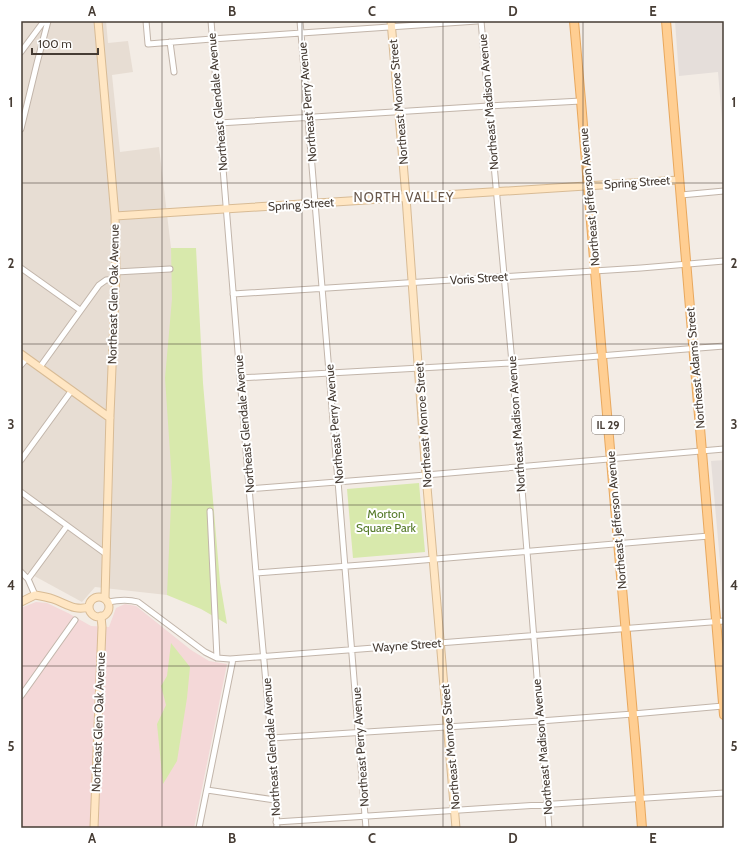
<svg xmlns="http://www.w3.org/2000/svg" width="745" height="849" viewBox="0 0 745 849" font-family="Cabin,sans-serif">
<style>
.residential{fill:#e7ddd3}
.industrial{fill:#e5deda}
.medical{fill:#f4d8d8}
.green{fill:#d8e9ac}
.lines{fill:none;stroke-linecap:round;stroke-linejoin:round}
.street-casing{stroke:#c2b5aa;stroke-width:7}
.secondary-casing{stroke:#d8bb95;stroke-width:9}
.primary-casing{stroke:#e8a85e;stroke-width:10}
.street{stroke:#fff;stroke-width:5}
.secondary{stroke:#ffe6c3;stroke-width:7}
.primary{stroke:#ffce92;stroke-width:8}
.grid{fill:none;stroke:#463c34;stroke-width:1;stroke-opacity:0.55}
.labels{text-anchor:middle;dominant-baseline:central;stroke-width:4;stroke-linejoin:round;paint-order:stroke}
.shield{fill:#fff;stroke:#7e7671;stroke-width:1}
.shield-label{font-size:11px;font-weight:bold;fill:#463c34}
.street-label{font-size:12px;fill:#463c34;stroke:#fff}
.park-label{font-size:12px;fill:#537926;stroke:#fff}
.neighbourhood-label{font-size:13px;letter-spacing:1px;fill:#69584b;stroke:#fff}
.neatline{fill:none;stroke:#463c34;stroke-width:1.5}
.grid-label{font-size:13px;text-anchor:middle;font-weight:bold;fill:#463c34}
</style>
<rect width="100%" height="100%" fill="#f3ece5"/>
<!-- residential -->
<path class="residential" d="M 21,21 L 106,21 L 108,43 L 128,41 L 133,72 L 112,75 L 120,152 L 159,147 L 171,248 L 191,493 L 167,595 L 95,587 L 82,602 L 27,572 L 21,580 Z"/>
<!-- industrial -->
<path class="industrial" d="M 675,21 L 724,21 L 724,132 L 723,132 L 718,72 L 679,76 Z
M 724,460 L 724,606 L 711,461 Z"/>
<!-- medical -->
<path class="medical" d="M 36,602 L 47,603 L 68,613 L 91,626 L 109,627 L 116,608 L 125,604 L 136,606 L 191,650 L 209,661 L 227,664 L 194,828 L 21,828 L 21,608 Z"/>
<!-- green -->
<path class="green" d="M 171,248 L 196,248 L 203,383 L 220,582 L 227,624 L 201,609 L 167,595 L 172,482 L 165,378 L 172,299 Z
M 419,483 L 425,552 L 353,558 L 347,489 Z
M 171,643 L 190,667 L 187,698 L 177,761 L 163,784 L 157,724 L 166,705 L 161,686 L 167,676 Z"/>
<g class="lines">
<defs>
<path id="street" d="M 146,21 L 148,44 L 212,39 L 477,21
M 211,21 L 256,573 L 271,738 L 277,828
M 300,21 L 338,481 L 366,828
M 481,21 L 512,363 L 549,828
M 170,42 L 174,72
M 21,52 L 44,21
M 219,123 L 489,106 L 581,101
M 21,129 L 37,63 L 48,21
M 681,195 L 724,191
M 21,268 L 80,310
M 116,272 L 170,269
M 233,294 L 641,268 L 724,261
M 21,365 L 27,358
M 40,367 L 99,285 L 106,280 L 116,279
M 240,378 L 512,363 L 724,346
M 21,460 L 72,390
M 249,489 L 426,475 L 724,449
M 21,492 L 106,554
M 210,511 L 217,658
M 21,572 L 28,579 L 35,595
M 256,573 L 388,563 L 709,536
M 28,579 L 67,526
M 108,602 C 118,600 128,599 138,602 L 205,652 L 217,658 L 230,659 L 724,621
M 21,696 L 75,620
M 271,738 L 540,721 L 633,714 L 723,706
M 207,790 L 275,800
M 276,822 L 724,793
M 199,828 L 233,659"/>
<path id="secondary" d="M 98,21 L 115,216 L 116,272 L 110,415 L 105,598
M 391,21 L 406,197 L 426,475 L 456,828
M 115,216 L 679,180
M 21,354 L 110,418
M89 607a10 10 0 1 1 20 0a10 10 0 1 1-20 0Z
M 21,602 L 35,595 C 41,596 47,597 53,599 C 67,604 74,611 89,607
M 94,828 L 102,627 L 101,616"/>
<path id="primary" d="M 574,21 L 581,101 L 602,356 L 636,750 L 642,828
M 666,21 L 724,715"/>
</defs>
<!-- street casing -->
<use href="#street" class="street-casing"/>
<!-- secondary casing -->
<use href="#secondary" class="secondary-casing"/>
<!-- primary casing -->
<use href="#primary" class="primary-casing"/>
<!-- street -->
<use href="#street" class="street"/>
<!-- secondary -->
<use href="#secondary" class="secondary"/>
<!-- primary -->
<use href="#primary" class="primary"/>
</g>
<!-- grid -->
<path class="grid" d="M 162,21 L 162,828M 302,21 L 302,828M 443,21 L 443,828M 583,21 L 583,828M 21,183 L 724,183M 21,344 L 724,344M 21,505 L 724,505M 21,666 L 724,666"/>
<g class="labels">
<!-- shield labels -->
<rect class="shield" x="592" y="416" width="32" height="18" rx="3"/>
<g class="shield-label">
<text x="608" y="425">IL 29</text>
</g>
<!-- street labels -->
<g class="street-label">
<text transform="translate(217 102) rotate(-95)">Northeast Glendale Avenue</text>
<text transform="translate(307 102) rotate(-95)">Northeast Perry Avenue</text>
<text transform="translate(398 102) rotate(-95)">Northeast Monroe Street</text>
<text transform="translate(488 102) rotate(-95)">Northeast Madison Avenue</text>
<text transform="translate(637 182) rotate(-4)">Spring Street</text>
<text transform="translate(589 197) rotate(-95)">Northeast Jefferson Avenue</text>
<text transform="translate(301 204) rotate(-4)">Spring Street</text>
<text transform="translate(479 278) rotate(-4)">Voris Street</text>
<text transform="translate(113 294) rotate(-89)">Northeast Glen Oak Avenue</text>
<text transform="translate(695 368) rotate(-95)">Northeast Adams Street</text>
<text transform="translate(244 424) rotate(-95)">Northeast Glendale Avenue</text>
<text transform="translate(334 424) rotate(-95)">Northeast Perry Avenue</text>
<text transform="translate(516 424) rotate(-94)">Northeast Madison Avenue</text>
<text transform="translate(423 425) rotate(-94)">Northeast Monroe Street</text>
<text transform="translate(616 520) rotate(-95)">Northeast Jefferson Avenue</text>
<text transform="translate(407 645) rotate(-4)">Wayne Street</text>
<text transform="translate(98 722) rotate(-88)">Northeast Glen Oak Avenue</text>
<text transform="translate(271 747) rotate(-94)">Northeast Glendale Avenue</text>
<text transform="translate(360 747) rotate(-94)">Northeast Perry Avenue</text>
<text transform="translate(450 747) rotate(-95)">Northeast Monroe Street</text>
<text transform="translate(542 747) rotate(-95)">Northeast Madison Avenue</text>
</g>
<!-- park labels -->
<g class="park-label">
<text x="386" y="513">Morton<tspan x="386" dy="14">Square Park</tspan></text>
</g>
<!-- neighbourhood labels -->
<g class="neighbourhood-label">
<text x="404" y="197">NORTH VALLEY</text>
</g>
</g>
<!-- border -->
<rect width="745" height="849" fill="none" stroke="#ffffff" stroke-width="44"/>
<!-- scale -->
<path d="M32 48v6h66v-6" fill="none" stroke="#463c34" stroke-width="2"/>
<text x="38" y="48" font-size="12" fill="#463c34" stroke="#ffffff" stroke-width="3" paint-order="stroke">100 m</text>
<rect x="22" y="22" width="701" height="805" class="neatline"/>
<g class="grid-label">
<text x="92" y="16">A</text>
<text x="232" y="16">B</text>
<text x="372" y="16">C</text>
<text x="513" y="16">D</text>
<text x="653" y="16">E</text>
<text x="11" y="107">1</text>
<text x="734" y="107">1</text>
<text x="11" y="268">2</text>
<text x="734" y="268">2</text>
<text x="11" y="429">3</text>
<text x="734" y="429">3</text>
<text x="11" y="590">4</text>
<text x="734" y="590">4</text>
<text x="11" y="751">5</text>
<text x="734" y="751">5</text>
<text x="92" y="843">A</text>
<text x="232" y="843">B</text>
<text x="372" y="843">C</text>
<text x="513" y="843">D</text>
<text x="653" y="843">E</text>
</g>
</svg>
